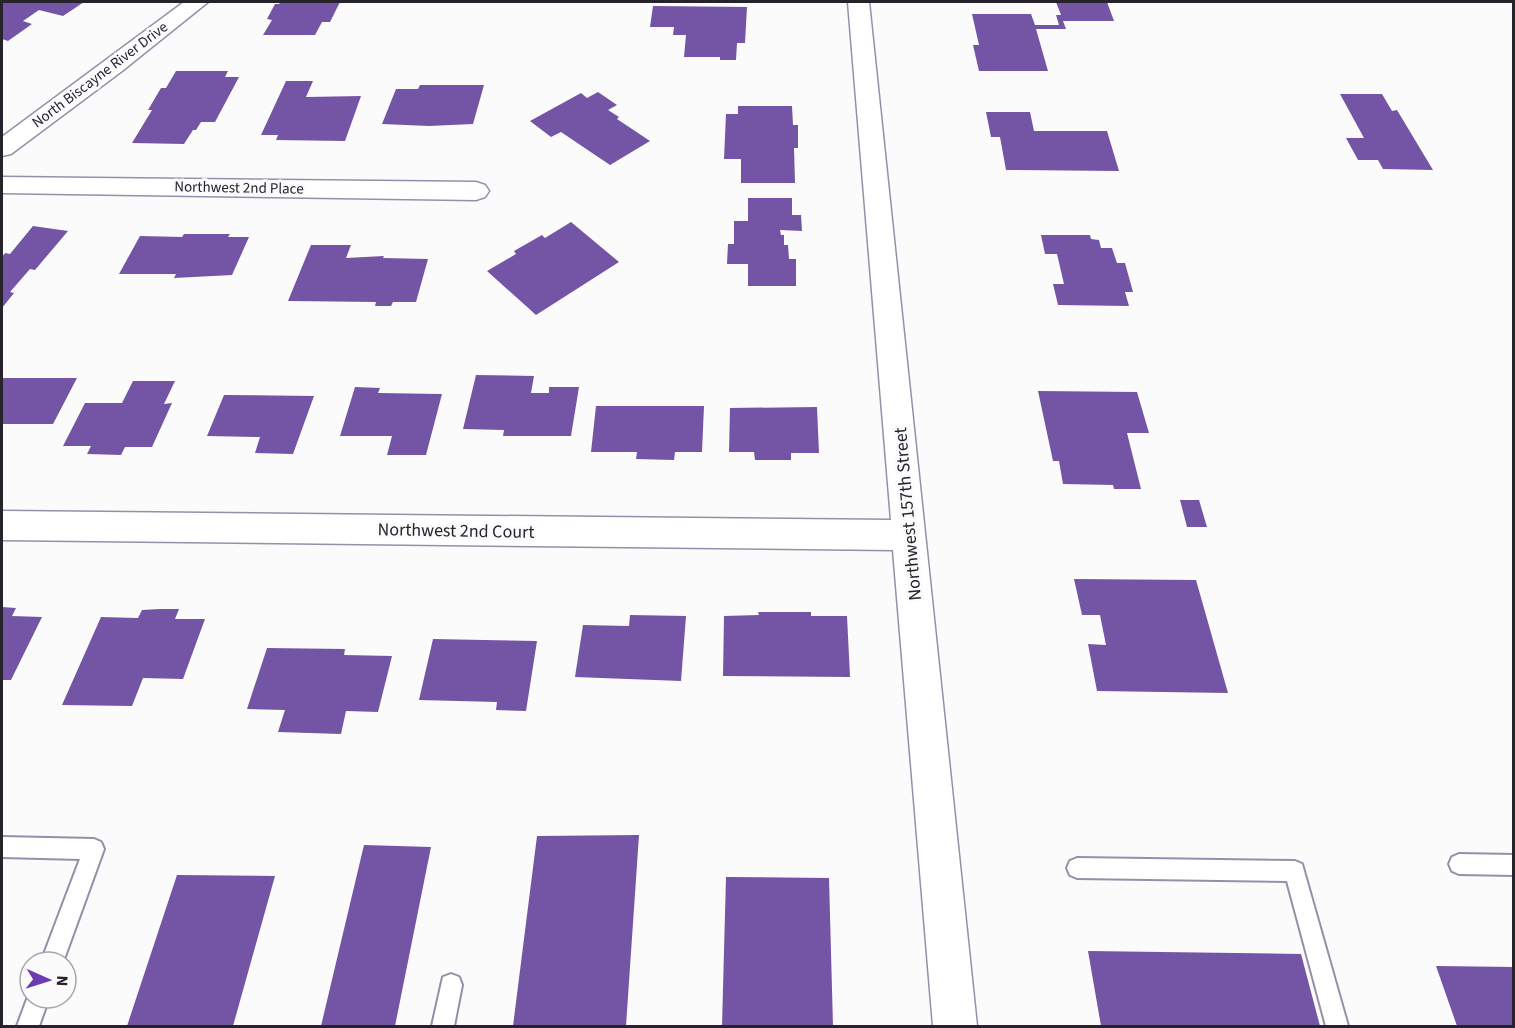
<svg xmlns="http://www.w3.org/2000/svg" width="1515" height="1028" viewBox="0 0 1515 1028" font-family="'Source Sans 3',sans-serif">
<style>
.building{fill:#7454a5}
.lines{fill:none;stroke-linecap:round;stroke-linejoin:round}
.lane-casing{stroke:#978fa9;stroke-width:4}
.street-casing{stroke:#978fa9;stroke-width:3}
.lane{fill:#fff;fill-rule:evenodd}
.street{fill:#fff;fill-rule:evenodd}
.labels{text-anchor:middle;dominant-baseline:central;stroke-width:6;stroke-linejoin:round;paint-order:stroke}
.far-street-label{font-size:15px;fill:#26232d;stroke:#fbfbfb}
.street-label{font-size:18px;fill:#26232d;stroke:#fbfbfb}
</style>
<rect width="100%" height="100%" fill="#fbfbfb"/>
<!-- building -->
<path class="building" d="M 2,2 L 84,2 L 63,16 L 39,10 L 23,21 L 32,24 L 8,41 L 2,39 Z
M 281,2 L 340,2 L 330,22 L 322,22 L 315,35 L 263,35 L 272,20 L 267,19 L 275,4 L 279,4 Z
M 1056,2 L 1107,2 L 1114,21 L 1063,21 L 1066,29 L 1036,29 L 1048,71 L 979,71 L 973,45 L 979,45 L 972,14 L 1031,14 L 1035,25 L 1059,25 L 1056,15 L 1061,15 Z
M 653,6 L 747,7 L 745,43 L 737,43 L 736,60 L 720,60 L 720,57 L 684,57 L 686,35 L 673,35 L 674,27 L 650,27 Z
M 176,71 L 228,71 L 225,77 L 239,77 L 215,122 L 201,122 L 196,130 L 193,130 L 184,144 L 132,143 L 152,110 L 148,110 L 161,88 L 166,88 Z
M 286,81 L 313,81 L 306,97 L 361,96 L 345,141 L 276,140 L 278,135 L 261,135 Z
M 420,85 L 484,85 L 473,124 L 429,126 L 382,124 L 396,89 L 418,89 Z
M 598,92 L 617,105 L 608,110 L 619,117 L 617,119 L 650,141 L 610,165 L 561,132 L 551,137 L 530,121 L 581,93 L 587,98 Z
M 1340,94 L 1382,94 L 1392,111 L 1397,110 L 1433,170 L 1383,169 L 1378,160 L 1358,160 L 1346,138 L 1364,138 Z
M 738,106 L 792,106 L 793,125 L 798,125 L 798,148 L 794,148 L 795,183 L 741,183 L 741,159 L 724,159 L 726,114 L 738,114 Z
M 986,112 L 1030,112 L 1034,131 L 1107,131 L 1119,171 L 1006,170 L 1000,137 L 991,137 Z
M 748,198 L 792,198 L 792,215 L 801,215 L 802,231 L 780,230 L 781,235 L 784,235 L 784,245 L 788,245 L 789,259 L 796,259 L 796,286 L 748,286 L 748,264 L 727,264 L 728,244 L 734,244 L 734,221 L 748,221 Z
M 571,222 L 619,262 L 536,315 L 487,271 L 516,254 L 514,251 L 542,235 L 545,238 Z
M 33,226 L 68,231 L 35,270 L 30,269 L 10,292 L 14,293 L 2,308 L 2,257 L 5,253 L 10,254 Z
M 184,234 L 230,234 L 228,237 L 249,237 L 232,275 L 174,278 L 176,274 L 119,274 L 140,236 L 182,237 Z
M 1041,235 L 1090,235 L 1091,239 L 1099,240 L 1101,248 L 1112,248 L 1117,263 L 1125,263 L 1133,292 L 1125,292 L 1129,306 L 1058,305 L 1053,284 L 1064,284 L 1057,254 L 1045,254 Z
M 311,245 L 351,245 L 346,258 L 384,256 L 383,258 L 428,259 L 416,302 L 393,302 L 391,306 L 375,306 L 376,302 L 288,301 Z
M 476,375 L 534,376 L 531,393 L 549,393 L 549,387 L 579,387 L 571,436 L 503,436 L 504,430 L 463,429 Z
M 2,378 L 77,378 L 53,424 L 2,424 Z
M 133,381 L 175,381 L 164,404 L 172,403 L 152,447 L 125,447 L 121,455 L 87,454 L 91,446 L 63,446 L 85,403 L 122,403 Z
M 355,387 L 380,388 L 378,393 L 442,394 L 426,455 L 387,455 L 392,436 L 340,436 Z
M 1038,391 L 1137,392 L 1149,433 L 1127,433 L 1141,489 L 1114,489 L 1113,485 L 1063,484 L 1059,461 L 1053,461 Z
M 224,395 L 314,396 L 293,454 L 255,453 L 260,437 L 207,436 Z
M 596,406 L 704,406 L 702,452 L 675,452 L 674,460 L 636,459 L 637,452 L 591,452 Z
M 817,407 L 819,453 L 791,453 L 791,460 L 755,460 L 754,452 L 729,452 L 730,408 Z
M 1180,500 L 1199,500 L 1207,527 L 1187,527 Z
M 1074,579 L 1196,580 L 1228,693 L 1097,691 L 1088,644 L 1106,645 L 1100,615 L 1082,615 Z
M 2,607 L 16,608 L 12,616 L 42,617 L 11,680 L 2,680 Z
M 160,609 L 179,609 L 175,619 L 205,619 L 183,679 L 143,678 L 132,706 L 62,705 L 101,617 L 138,618 L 142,610 Z
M 758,612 L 811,612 L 811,616 L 847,616 L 850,677 L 723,676 L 724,616 L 759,615 Z
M 630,615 L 686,616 L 681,681 L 575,677 L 583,625 L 629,626 Z
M 433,639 L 537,641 L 526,711 L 496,710 L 497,702 L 419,700 Z
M 267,648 L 345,649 L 344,655 L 392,656 L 378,712 L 346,711 L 341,734 L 278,732 L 285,710 L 247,709 Z
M 639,835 L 626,1026 L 513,1026 L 537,836 Z
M 364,845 L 431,847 L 395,1026 L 321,1026 Z
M 177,875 L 275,876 L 233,1026 L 127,1026 Z
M 726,877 L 829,878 L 833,1026 L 722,1026 Z
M 1088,951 L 1301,954 L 1320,1026 L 1101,1026 Z
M 1436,966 L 1514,967 L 1514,1026 L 1457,1026 Z"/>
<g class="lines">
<defs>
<path id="lane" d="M 2,837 L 94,839 L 101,842 L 104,849 L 63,962 L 41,962 L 80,859 L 2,857 Z
M 1459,854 L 1514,855 L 1514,875 L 1459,874 L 1452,871 L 1449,864 L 1452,857 Z
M 1077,858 L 1295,861 L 1302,864 L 1348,1026 L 1326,1026 L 1287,881 L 1077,878 L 1070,875 L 1067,868 L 1070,861 Z
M 451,974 L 459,977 L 462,985 L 454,1026 L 432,1026 L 443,977 Z
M 30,991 L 30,998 L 49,998 L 39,1026 L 17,1026 Z"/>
<path id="street" d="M 184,2 L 208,2 L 122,71 L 11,154 L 2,156 L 2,137 Z
M 848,2 L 869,2 L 977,1026 L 933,1026 L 893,550 L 2,540 L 2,511 L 891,520 Z
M 2,177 L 476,182 L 485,185 L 489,191 L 485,197 L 476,200 L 2,193 Z"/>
</defs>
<!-- lane casing -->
<use href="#lane" class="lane-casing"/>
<!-- street casing -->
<use href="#street" class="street-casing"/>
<!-- lane -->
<use href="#lane" class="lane"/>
<!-- street -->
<use href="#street" class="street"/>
</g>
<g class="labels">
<!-- far-street labels -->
<g class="far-street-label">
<text transform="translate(100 75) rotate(-37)">North Biscayne River Drive</text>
<text transform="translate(239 188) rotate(1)">Northwest 2nd Place</text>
</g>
<!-- street labels -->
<g class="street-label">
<text transform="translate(908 514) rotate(-95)">Northwest 157th Street</text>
<text transform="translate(456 531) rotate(1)">Northwest 2nd Court</text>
</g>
</g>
<!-- border -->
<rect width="1515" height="1028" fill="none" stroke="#26232d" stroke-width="6"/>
<!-- north arrow -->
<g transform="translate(48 980) rotate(93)"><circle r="28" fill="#fbfbfb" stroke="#a6a5a9" stroke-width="1.5"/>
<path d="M0-4.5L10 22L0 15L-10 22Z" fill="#6e3ab1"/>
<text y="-9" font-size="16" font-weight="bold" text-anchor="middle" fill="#26232d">N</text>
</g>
</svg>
